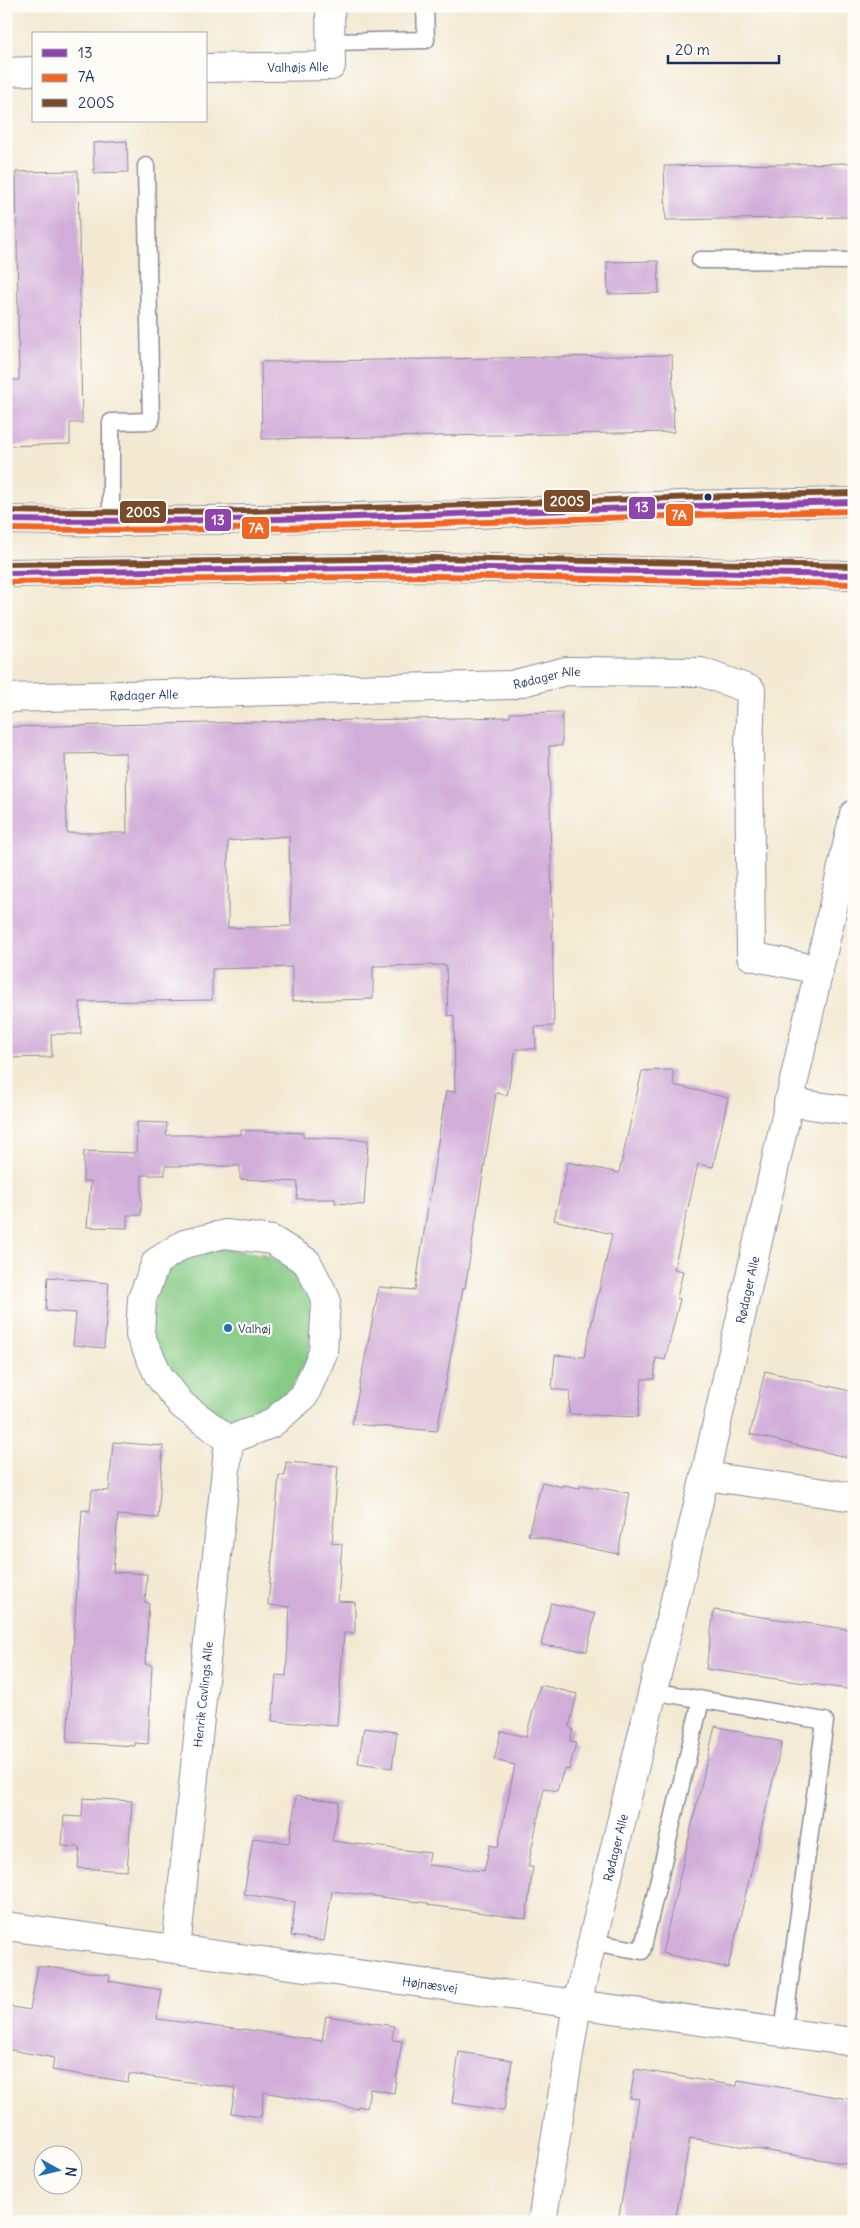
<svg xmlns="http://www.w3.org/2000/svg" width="860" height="2228" viewBox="0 0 860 2228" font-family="Delius,sans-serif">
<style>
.green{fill:#86cb85;stroke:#507d72}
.building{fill:#d1add9;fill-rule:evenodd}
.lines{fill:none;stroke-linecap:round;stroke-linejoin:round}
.service-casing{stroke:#878c98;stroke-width:19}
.minor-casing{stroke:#878c98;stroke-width:30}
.tertiary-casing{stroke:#878c98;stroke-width:30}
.service{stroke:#fff;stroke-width:16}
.minor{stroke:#fff;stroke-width:28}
.tertiary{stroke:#fff;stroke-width:28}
.bus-1-casing{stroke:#fdfcf7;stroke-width:10}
.bus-2-casing{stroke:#fdfcf7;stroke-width:10}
.bus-3-casing{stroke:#fdfcf7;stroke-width:10}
.bus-1{stroke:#8e44ad;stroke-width:6}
.bus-2{stroke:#f26522;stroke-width:6}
.bus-3{stroke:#7a4b2a;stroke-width:6}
.bus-dot{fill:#1b2f5e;stroke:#fdfcf7;stroke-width:2}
.poi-dot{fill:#1f6fb2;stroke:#fdfcf7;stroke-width:2}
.labels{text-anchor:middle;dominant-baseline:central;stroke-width:4.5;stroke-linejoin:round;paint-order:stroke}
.street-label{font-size:12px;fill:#1b2f5e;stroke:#fdfcf7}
.poi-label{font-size:12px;fill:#1b2f5e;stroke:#fdfcf7;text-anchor:start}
.line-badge{stroke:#fdfcf7;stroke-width:2}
.badge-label{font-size:14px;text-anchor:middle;font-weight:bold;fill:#fff}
</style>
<rect width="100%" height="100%" fill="#fdfcf7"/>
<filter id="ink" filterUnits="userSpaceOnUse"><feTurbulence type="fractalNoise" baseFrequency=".02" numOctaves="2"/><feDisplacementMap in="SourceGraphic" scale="10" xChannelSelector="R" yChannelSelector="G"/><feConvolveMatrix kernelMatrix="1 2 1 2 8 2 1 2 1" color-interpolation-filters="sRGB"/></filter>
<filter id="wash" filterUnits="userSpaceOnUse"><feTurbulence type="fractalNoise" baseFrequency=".0096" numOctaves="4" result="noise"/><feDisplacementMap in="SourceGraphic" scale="20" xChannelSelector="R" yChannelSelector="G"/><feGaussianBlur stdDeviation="1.12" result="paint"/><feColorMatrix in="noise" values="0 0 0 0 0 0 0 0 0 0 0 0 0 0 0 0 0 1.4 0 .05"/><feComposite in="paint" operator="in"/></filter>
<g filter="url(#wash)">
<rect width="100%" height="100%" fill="#f3e9d2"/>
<!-- green -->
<path class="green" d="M 218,1249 L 263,1254 L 287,1267 L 313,1300 L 308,1358 L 288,1392 L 235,1425 L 189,1395 L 166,1367 L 150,1330 L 156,1297 L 170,1266 Z"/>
<g id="blocks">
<!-- building -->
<path class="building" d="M 127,141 L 128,172 L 94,173 L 93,143 Z
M 854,163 L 854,217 L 666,220 L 664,166 Z
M 78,171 L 82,423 L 70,423 L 70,444 L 6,446 L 6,380 L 19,380 L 16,172 Z
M 658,261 L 659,293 L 608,294 L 607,262 Z
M 672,355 L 674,432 L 262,439 L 261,362 Z
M 562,712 L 562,746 L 549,746 L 554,1026 L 535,1027 L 536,1049 L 516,1049 L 507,1095 L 496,1093 L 465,1288 L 463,1288 L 437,1431 L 352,1424 L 379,1287 L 415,1290 L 446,1091 L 455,1092 L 454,1015 L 448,1016 L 446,965 L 373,966 L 373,999 L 292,1001 L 292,967 L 212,969 L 212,1000 L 80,1002 L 81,1034 L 51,1034 L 52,1057 L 6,1058 L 6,727 L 510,717 L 510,713 ZM 126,753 L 127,833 L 67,833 L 65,754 ZM 289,836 L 291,926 L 228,928 L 228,841 Z
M 673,1070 L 674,1085 L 728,1098 L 713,1167 L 698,1164 L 674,1269 L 683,1271 L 677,1298 L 680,1299 L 665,1360 L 656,1358 L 654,1379 L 642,1379 L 638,1417 L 569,1414 L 570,1391 L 552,1389 L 555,1355 L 584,1357 L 612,1234 L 554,1220 L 568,1162 L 619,1173 L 642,1071 Z
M 137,1122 L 167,1123 L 166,1135 L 241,1135 L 241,1130 L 303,1133 L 303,1137 L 368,1140 L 364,1205 L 335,1203 L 335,1199 L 297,1199 L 298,1182 L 240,1179 L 240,1166 L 165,1166 L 165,1175 L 142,1175 L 141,1215 L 127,1215 L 127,1228 L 87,1227 L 91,1181 L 83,1181 L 84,1151 L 136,1153 Z
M 48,1277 L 109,1283 L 104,1348 L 73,1345 L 76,1313 L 46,1311 Z
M 765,1371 L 854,1392 L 854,1459 L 750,1434 Z
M 113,1442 L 163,1446 L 158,1518 L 118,1515 L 113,1572 L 147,1574 L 145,1602 L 149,1603 L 145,1664 L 152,1665 L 148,1744 L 135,1743 L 135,1746 L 67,1742 L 82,1510 L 90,1511 L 92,1490 L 109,1491 Z
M 286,1462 L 338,1466 L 332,1543 L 342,1544 L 338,1601 L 355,1602 L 355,1633 L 344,1633 L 337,1726 L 272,1721 L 276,1675 L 286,1676 L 290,1607 L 268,1605 L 279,1475 L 285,1476 Z
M 542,1482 L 562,1487 L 563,1485 L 580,1488 L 581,1485 L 629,1493 L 618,1554 L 528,1535 Z
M 551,1603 L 595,1614 L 587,1651 L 541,1645 Z
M 714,1610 L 854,1630 L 854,1690 L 706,1669 Z
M 540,1685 L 577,1694 L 569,1727 L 573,1729 L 570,1741 L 576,1743 L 569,1770 L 564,1769 L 557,1791 L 544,1788 L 528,1867 L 533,1867 L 526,1919 L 428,1905 L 428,1903 L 332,1891 L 324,1941 L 291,1936 L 295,1902 L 244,1894 L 253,1838 L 289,1843 L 296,1796 L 339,1802 L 332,1841 L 430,1853 L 428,1865 L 484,1871 L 490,1845 L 498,1847 L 515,1765 L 494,1760 L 501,1731 L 526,1737 Z
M 715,1726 L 782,1742 L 728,1968 L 662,1953 Z
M 364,1728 L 397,1732 L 392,1768 L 358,1763 Z
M 83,1798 L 132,1801 L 127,1871 L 78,1868 L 80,1847 L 62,1846 L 64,1816 L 82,1817 Z
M 38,1966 L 110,1975 L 109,1981 L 162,1990 L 157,2019 L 242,2030 L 243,2029 L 322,2041 L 326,2016 L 394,2026 L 392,2040 L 402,2041 L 394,2093 L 370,2089 L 367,2108 L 358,2106 L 358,2109 L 264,2092 L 261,2117 L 231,2113 L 235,2088 L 129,2074 L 128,2082 L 52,2070 L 54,2058 L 6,2049 L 6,2006 L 30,2010 Z
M 459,2052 L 512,2060 L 504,2111 L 452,2103 Z
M 635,2069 L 737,2086 L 738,2080 L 854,2100 L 854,2165 L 690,2138 L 675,2222 L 618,2222 L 639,2099 L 630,2098 Z"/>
</g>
</g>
<g filter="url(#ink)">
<use href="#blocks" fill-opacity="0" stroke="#878c98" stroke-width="1"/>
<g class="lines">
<defs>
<path id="service" d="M 331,42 L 426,40 L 425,6
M 700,260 L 854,261
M 111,522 L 111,422 L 151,421 L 146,166
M 652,1691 L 825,1721 L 783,2032
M 592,1942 L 642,1951 L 701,1700"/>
<g id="minor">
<path id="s1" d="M 206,68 L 331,66 L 330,6"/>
<path d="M 6,72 L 34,71"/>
<path id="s2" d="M 6,698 L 511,685 L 566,671 L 701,672 L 751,690 L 749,746 L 751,956 L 819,970"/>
<path d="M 788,1102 L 854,1111"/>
<path d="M 225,1234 L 272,1240 L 307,1262 L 326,1299 L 323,1353 L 304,1396 L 271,1424 L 229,1440 L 182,1405 L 159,1376 L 140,1335 L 142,1299 L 156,1262 L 184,1244 Z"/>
<path d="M 705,1476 L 854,1497"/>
<path id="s3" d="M 6,1926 L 854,2042"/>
<path id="s4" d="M 176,1949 L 229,1440"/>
<path id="s5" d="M 542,2222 L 577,2004 L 705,1476 L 854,814"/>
</g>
<path id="tertiary" d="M 6,520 L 111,522 L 449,515 L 681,505 L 854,502
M 6,573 L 435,567 L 854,575"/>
</defs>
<!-- service casing -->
<use href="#service" class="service-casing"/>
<!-- minor casing -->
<use href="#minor" class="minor-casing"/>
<!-- tertiary casing -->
<use href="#tertiary" class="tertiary-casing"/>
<!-- service -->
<use href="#service" class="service"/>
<!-- minor -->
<use href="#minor" class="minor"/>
<!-- tertiary -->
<use href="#tertiary" class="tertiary"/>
<defs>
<path id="bus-1" d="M 6,520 C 289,525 571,507 854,502
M 6,573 L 435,567 L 854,575"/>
<path id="bus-2" d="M 6,529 C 289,534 571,516 854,511
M 6,582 L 435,576 L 854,584"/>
<path id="bus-3" d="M 6,511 C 289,517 571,498 854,493
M 6,564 L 435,558 L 854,566"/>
</defs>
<!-- bus-1 casing -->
<use href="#bus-1" class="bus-1-casing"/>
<!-- bus-2 casing -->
<use href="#bus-2" class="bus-2-casing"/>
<!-- bus-3 casing -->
<use href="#bus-3" class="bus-3-casing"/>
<!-- bus-1 -->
<use href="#bus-1" class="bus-1"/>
<!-- bus-2 -->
<use href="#bus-2" class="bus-2"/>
<!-- bus-3 -->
<use href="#bus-3" class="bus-3"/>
</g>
</g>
<!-- markers -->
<circle class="bus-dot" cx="708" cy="497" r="4.5"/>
<circle class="poi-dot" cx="228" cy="1328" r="5"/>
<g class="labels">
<!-- street labels -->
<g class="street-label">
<text stroke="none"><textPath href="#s1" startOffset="92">Valhøjs Alle</textPath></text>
<text stroke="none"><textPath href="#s2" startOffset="542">Rødager Alle</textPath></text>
<text stroke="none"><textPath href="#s2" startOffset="138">Rødager Alle</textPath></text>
<text stroke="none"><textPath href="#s5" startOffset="955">Rødager Alle</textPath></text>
<text stroke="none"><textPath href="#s4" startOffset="256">Henrik Cavlings Alle</textPath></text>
<text stroke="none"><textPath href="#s5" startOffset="382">Rødager Alle</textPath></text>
<text stroke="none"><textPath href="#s3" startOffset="428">Højnæsvej</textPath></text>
</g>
<!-- poi labels -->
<g class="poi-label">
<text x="238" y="1328">Valhøj</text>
</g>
</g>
<g class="line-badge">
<rect x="543" y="489" width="48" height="24" rx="5" fill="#7a4b2a"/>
<rect x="628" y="496" width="28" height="24" rx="5" fill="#8e44ad"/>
<rect x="119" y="500" width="48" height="24" rx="5" fill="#7a4b2a"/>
<rect x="665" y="503" width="29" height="24" rx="5" fill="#f26522"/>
<rect x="204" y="508" width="28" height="24" rx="5" fill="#8e44ad"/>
<rect x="241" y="516" width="29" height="24" rx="5" fill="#f26522"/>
</g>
<g class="badge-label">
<text x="567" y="506">200S</text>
<text x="642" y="512">13</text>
<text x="143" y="517">200S</text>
<text x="679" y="520">7A</text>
<text x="218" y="525">13</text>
<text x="256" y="533">7A</text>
</g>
<!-- margin -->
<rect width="860" height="2228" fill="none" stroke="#fdfcf7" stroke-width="25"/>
<!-- legend -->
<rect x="32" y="32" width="175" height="90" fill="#fdfcf7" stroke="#a3aaba"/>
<rect x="42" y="49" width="25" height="8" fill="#8e44ad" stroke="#a3aaba"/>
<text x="78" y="58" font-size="15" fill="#1b2f5e">13</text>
<rect x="42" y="74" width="25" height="8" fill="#f26522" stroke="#a3aaba"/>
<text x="78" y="82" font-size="15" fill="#1b2f5e">7A</text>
<rect x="42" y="99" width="25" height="8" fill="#7a4b2a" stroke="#a3aaba"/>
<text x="78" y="108" font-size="15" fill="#1b2f5e">200S</text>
<!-- north arrow -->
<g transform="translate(58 2170) rotate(98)"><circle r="24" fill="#fdfcf7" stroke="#a3aaba"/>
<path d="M0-4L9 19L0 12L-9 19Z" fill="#1f6fb2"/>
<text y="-8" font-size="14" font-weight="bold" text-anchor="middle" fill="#1b2f5e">N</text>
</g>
<!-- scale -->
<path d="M668 55v8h111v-8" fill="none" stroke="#1b2f5e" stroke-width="2.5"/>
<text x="675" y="55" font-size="15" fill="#1b2f5e" stroke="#fdfcf7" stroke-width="4" paint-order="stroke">20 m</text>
</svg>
